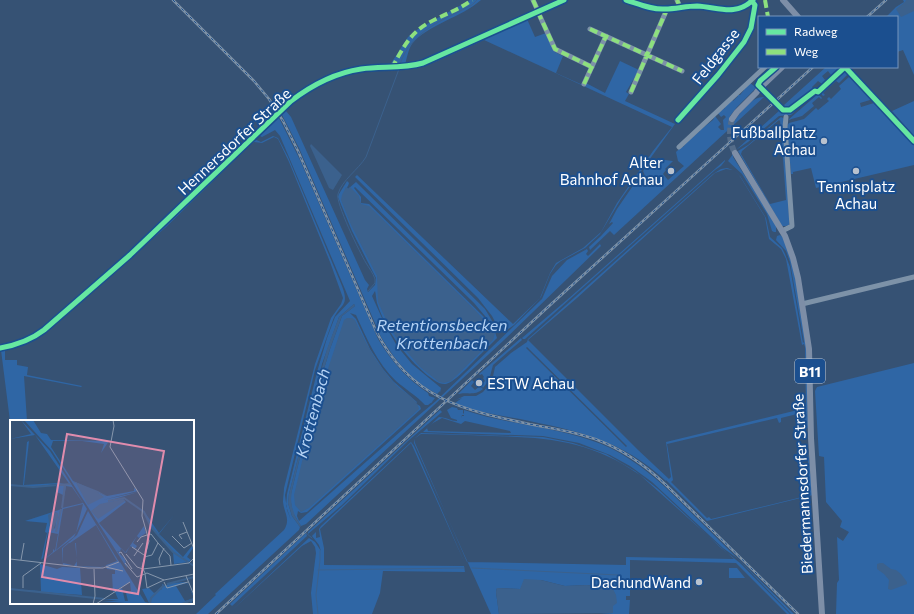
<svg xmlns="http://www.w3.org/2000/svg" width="914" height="614" viewBox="0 0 914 614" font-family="Commissioner,sans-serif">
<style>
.green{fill:#2f66a5;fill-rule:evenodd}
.water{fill:#3b618d}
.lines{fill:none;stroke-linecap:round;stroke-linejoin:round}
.stream{stroke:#3b618d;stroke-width:1}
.major-tunnel{stroke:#546c89;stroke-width:6;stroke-dasharray:6 3;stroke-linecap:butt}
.minor{stroke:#7d92a8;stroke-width:5}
.major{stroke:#7d8ea7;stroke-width:6}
.rail-casing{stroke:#7e92a7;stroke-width:2.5}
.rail{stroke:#1b4f8f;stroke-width:1;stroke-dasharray:3;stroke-linecap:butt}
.quiet{stroke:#8de07e;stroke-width:4;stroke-dasharray:8 4;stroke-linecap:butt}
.cycleway-casing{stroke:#1b4f8f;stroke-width:8}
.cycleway{stroke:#66e7a1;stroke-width:5}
.poi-dot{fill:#b9c2ce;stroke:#1b4f8f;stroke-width:1.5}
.labels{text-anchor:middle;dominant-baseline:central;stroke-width:4;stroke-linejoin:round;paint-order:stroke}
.shield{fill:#1b4f8f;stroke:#bbcadd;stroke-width:1}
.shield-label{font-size:14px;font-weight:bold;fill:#fff}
.street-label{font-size:15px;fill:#fff;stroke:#1b4f8f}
.poi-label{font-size:15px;fill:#fff;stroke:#1b4f8f;text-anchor:end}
.water-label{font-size:16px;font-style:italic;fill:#b5d3f5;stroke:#1b4f8f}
.inset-river{fill:none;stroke:#3b618d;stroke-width:2}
.inset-road{fill:none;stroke:#8697ac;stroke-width:1}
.view{fill:#e08cad;fill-opacity:0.15;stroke:#e08cad;stroke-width:2}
.inset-edge{fill:none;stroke:#fff;stroke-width:2}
</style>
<rect width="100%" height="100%" fill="#365274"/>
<!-- green -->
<path class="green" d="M 470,0 L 481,0 C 462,17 427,25 412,44 C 408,50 407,58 405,65 L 390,65 L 408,37 L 418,29 Z
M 903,0 L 914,0 L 914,75 L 903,50 L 897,52 L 897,17 L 886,17 L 896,7 L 904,2 Z
M 527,19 L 535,37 L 546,33 L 555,52 L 563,56 L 556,73 L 585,86 L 586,83 L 605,93 L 620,61 L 639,70 L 626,92 L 629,94 L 625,101 L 675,124 L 621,199 L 600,234 L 585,248 L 561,261 L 556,265 L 550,274 L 541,297 L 514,325 L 504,332 L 500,331 L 492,316 L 478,298 L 355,177 L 357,175 L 513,324 L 540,298 L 550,273 L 556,263 L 583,248 L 601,232 L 617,203 L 653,151 L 672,127 L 484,40 L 435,62 L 404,70 L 405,69 Z
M 826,67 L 843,67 L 831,79 L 829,77 L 831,75 L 828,71 L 822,76 L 825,80 L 828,78 L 830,79 L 822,84 L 818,81 L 812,87 L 814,90 L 791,107 L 786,107 L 784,105 Z
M 844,70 L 848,74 L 839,83 L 836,81 L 823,93 L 825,95 L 823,96 L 820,92 Z
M 849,77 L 851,77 L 871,97 L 870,100 L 860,103 L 861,107 L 874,103 L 875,105 L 876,104 L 914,145 L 914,165 L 816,188 L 811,168 L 793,172 L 793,174 L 791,174 L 787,126 L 789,123 L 804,119 L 816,108 L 818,110 L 829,101 L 827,99 L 829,97 L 831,99 L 841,89 L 839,86 Z
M 750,83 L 754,86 L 756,85 L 757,87 L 737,107 L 730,116 L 731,118 L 735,120 C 742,111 751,97 764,97 L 614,235 L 610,231 L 590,250 L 589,247 L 601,236 L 613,223 L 612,222 L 609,224 L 617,209 L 641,174 L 646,178 L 643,171 L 649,163 L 665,160 L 673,161 L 665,169 L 666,170 L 663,174 L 668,180 L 684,166 L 678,161 L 676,152 L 681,147 L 683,147 L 687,142 L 700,131 L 700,130 L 713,120 L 715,116 L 721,124 L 718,127 L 721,130 L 724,130 L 723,120 L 726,117 L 724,115 L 721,117 L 718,113 L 725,108 L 725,106 L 732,100 L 733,101 L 738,96 L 738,95 L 740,95 L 744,90 L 744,89 Z
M 815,93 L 791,115 L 779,116 L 748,142 L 736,150 L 780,110 C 790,120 806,99 815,93 Z
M 818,94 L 822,98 L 821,99 L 819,97 L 812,103 L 814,106 L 802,116 L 788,120 Z
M 914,101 L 914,136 L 892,111 Z
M 283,111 L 286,111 L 291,117 L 365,280 L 369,285 L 367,289 L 368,292 L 375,285 L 376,278 L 352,231 L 338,197 L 339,194 L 347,181 L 349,183 L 348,186 L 347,187 L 348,189 L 356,182 L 485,309 L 491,319 L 496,329 L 474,303 L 355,187 L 354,188 L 361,197 L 361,203 L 369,204 L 485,318 L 495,332 L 497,338 L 489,346 L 486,346 L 485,350 C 477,357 456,382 446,384 C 439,385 433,379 427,375 C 405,356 386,331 377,303 C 376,299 376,294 375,291 L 372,296 L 386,327 L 397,346 L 412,364 L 441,388 L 440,393 L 440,391 L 437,394 C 413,382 395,361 381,337 L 299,148 L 281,113 Z
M 278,116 L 300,160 L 378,339 C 391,361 407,379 428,393 L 429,396 L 435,398 L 431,403 L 436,399 L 428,405 L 425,405 C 417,396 405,389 396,381 C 377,363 367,339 356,315 L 350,313 L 356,319 L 370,349 L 383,369 L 393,381 L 418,403 L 413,401 L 413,402 L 420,406 L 421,409 L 307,512 L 301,513 L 298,511 L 297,516 L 299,521 L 418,416 L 436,401 L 542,299 L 552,276 L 567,260 L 587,249 L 588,251 L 586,254 L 588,256 L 600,244 L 601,246 L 503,341 L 306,524 L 301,526 L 293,513 L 291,503 L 291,494 L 301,453 L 309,434 L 315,402 L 319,392 L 320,382 L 330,349 L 342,316 L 355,306 L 354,304 L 339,317 L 322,364 L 307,431 L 300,450 L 289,494 L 288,503 L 292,516 L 300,527 L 299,530 L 208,614 L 196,614 L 216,595 L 215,594 L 284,530 C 291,519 284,513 283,502 C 283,497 284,493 284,488 L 315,364 L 331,318 L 341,304 L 343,298 L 330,262 L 289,162 L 278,139 L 274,137 L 262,143 L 254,142 L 251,144 L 166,227 L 40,336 L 35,339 L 254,139 L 261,142 L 273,136 L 278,138 L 288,157 L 342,286 C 350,307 340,303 333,320 L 315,370 L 285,495 L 287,510 L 291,520 L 286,506 L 287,494 L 317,372 L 327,338 L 335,317 L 350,301 L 280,136 L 275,130 L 262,137 L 260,136 L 260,133 Z
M 781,117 L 785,119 L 789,217 L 789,225 L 786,226 L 782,226 L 738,151 L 748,145 ZM 779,120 L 780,121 L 781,130 L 786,200 L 770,204 L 741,154 L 742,151 Z
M 733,154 L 733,157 L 776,225 L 776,232 L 774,232 L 772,231 L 767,214 L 742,174 L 728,161 Z
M 725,160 L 725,161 L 721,166 L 715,170 L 525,339 L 523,339 L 522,338 L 568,299 Z
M 727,168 L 733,170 L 740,176 L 766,218 L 770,237 L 782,248 L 785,254 L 790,267 L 803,343 L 804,342 L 790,262 L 786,251 L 776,240 L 777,236 L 780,235 L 783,237 L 792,259 L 807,343 L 808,427 L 805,431 L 801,413 L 781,418 L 781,422 L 779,423 L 777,418 L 667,444 L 673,480 L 671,482 L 707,518 L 709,517 L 711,519 L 802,497 L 800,482 L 809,479 L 807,442 L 813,495 L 707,521 L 666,480 L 666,481 C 621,439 577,431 520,419 C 498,415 475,412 455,403 L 462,398 L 456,400 L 464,396 L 476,396 L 483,392 L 492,381 L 495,367 L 511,353 L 527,342 L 528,339 L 713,174 L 721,169 ZM 726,169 L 733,170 L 739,175 L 765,217 L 769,239 L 781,249 L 786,259 L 802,345 L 804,344 L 805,347 L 806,408 L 666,442 L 671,477 L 669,479 L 637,449 L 528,340 L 577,298 L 715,173 ZM 527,347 L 627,446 L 626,447 L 526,348 Z
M 521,338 L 522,340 L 493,365 L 489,380 L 483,388 L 481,385 L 485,381 L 483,378 L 484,377 L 482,374 L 480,375 L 479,374 Z
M 5,349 L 5,360 L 17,360 L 17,365 L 28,367 L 27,375 L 82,386 L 81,387 L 24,376 L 27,421 L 11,421 L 11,429 L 1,350 Z
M 914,363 L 914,614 L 836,614 L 837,583 L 839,580 L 837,537 L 843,541 L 849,532 L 840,527 L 842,521 L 826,502 L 824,457 L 819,456 L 815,391 L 817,387 Z
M 472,380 L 474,382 L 471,386 L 475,390 L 480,386 L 483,389 C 475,396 468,392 459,394 L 458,394 Z
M 452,407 L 457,408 L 458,410 L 463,410 L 463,413 L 464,414 L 464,415 L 462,415 L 461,418 L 462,416 L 464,416 L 464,410 C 505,424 549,426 590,440 C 619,449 643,467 665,487 L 794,614 L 791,614 L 737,558 L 723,548 L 652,482 L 630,466 L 610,455 L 579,443 L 543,436 L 423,432 L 439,417 C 446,417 451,421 457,421 L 457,420 L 451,418 L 447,410 ZM 442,418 L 461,424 L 465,421 L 510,431 L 511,433 L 428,431 L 427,428 L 433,423 Z
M 440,410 L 442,412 L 408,441 L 342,505 L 308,534 L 308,532 Z
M 421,433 L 543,437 L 573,443 L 606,454 L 635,471 L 658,489 L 721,548 L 740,563 L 790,614 L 787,614 L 736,563 L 630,560 L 630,596 L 626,596 L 626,600 L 630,600 L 629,614 L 599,614 L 613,613 L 602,587 L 587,585 L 565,586 L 541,580 L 520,589 L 497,588 L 496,592 L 499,614 L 491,614 L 414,443 L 414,439 ZM 421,434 C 444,434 468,435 491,436 C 548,437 592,441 640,475 L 734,559 L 626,557 L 626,565 L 467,562 L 415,443 L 414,439 Z
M 411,442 L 414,446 L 466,566 L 411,443 L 320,529 L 324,548 L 324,565 L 464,566 L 465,572 L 383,571 L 380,593 L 372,614 L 313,614 L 311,593 L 316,553 L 315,547 L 311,541 L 302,546 L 228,614 L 309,538 L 315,542 L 321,551 L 319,545 L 312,536 L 316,532 L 316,538 L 320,537 L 319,529 L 321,526 Z
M 306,533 L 307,536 L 232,606 L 230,604 Z
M 729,568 L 737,568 L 745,578 L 729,578 Z"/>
<!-- water -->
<path class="water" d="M 906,0 L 914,0 L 914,11 L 901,17 L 896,9 L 905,2 Z
M 311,144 L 342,175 L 333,190 L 329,188 L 310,146 Z
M 346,187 L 348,189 L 350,187 L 359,196 L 361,204 L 369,206 L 476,311 L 495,333 L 493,340 L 451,381 L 444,383 L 439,382 L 420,367 L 401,345 L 389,326 L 378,302 L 377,276 L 351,225 L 341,200 L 342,195 Z
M 354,304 L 355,306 L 342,316 L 330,349 L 320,382 L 319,392 L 315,402 L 309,434 L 301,453 L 292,490 L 291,499 L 292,507 L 295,516 L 301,526 L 300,527 L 292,516 L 288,503 L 289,494 L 300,450 L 307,431 L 312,403 L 327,349 L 339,317 Z
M 347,318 L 352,318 L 355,320 C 366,344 378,366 396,385 C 404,393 417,398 419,409 L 309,508 L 301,512 L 295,505 L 294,495 L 305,449 L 312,434 L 319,403 L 323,394 L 323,384 L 344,320 Z
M 880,563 L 883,563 L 891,569 L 896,570 L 901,574 L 907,582 L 907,584 L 891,590 L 888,589 L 889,580 L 884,574 L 877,569 L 877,564 Z
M 524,579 L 541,580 L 565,586 L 587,585 L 602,587 L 610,583 L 616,595 L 617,603 L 613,606 L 613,613 L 499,614 L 496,592 L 497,588 L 520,589 Z"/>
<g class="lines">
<!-- stream -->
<path class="stream" d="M 400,64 C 411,31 443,20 472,5 L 477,0
M 368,291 L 375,283 L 375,279 C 373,273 369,268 366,263 C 360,253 335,202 338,194 C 342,180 358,170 366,157 L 399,69
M 306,533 L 312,538
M 472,568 L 618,575
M 318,570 L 464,568
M 318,614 L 316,595 L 320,560 L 320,551"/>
<!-- major-tunnel -->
<path class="major-tunnel" d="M 732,119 C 729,131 729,142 735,153"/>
<!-- minor -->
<path class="minor" d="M 533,0 L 538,11
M 626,0 C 639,4 652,10 665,9 C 676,9 686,6 697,6 C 718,7 735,17 753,0
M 677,0 L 680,7
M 538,12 L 555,49 L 592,67
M 590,29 L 682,71
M 845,67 L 914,141
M 584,84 L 606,36
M 631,92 L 667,9
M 678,120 L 718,75 L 744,42 L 751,28 L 755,5 L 751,0
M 679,147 L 765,67
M 782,231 L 792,226 L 785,127 L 786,117
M 802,304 L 914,277
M 0,348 C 17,345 31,340 44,330 L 130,255 L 291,101 C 312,85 334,73 361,69 C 382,66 402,69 423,63 L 564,0"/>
<!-- major -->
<path class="major" d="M 783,0 L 798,17
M 732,119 L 737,112 L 756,93 L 759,89 L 782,67
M 735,153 L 785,236 L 793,258 L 798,278 L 809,349 L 811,438 L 822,614"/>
<defs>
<path id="rail" d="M 173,0 L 254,81 L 269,99 L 283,121 L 298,151 L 376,331 C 412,402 468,411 539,426 C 558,429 577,433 595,439 C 622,449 645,465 666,485 L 798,614
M 867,17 L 886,0
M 216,614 L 548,307 L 813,67"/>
</defs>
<!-- rail casing -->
<use href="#rail" class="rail-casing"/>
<!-- rail -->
<use href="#rail" class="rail"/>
<!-- quiet -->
<path class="quiet" d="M 533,0 L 538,11
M 677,0 L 680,7
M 765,0 L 768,17
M 538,12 L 555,49 L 592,67
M 590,29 L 682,71
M 392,68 C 399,55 406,41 417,31 C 433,17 455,13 472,0
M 584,84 L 606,36
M 631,92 L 667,9"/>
<defs>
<path id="cycleway" d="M 626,0 C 639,4 652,10 665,9 C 676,9 686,6 697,6 C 718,7 735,17 753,0
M 776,67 L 760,81 L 758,85 L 783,110 L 790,110 L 815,91 L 818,92 L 845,67 L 914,141
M 678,120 L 718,75 L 744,42 L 751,28 L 755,5 L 751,0
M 0,348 C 17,345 31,340 44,330 L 130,255 L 291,101 C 312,85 334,73 361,69 C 382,66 402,69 423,63 L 564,0"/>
</defs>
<!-- cycleway casing -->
<use href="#cycleway" class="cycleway-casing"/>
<!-- cycleway -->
<use href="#cycleway" class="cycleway"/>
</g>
<!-- markers -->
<g class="poi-dot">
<circle cx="824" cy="141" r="4"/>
<circle cx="671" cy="171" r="4"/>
<circle cx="856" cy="171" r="4"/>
<circle cx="479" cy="383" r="4"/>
<circle cx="699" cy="582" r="4"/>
</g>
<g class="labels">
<!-- shield labels -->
<rect class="shield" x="795" y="359" width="30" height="24" rx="3"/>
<g class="shield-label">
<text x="810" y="371">B11</text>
</g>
<!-- street labels -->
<g class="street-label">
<text transform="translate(715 56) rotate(-52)">Feldgasse</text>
<text transform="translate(234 141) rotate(-43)">Hennersdorfer Straße</text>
<text transform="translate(802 484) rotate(-93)">Biedermannsdorfer Straße</text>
</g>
<!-- poi labels -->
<g class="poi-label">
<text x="816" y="132">Fußballplatz<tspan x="816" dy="17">Achau</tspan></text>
<text x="663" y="162">Alter<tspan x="663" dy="17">Bahnhof Achau</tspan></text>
<text x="856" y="186" text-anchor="middle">Tennisplatz<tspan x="856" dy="17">Achau</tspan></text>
<text x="487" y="383" text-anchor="start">ESTW Achau</text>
<text x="691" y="582">DachundWand</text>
</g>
<!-- water labels -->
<g class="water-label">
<text x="442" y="324">Retentionsbecken<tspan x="442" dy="18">Krottenbach</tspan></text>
<text transform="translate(312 413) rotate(-75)">Krottenbach</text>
</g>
</g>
<!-- overview -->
<g transform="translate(10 420)">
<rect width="184" height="184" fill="#365274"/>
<path d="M 11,0 L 40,31 L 77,89 L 64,117 L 31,142 L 43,132 L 43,129 L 45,131 L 48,114 L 38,112 L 33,138 L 31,140 L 37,113 L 35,112 L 37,103 L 15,101 L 52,89 L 53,75 L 47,72 L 46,64 L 22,67 L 0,65 L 13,65 L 17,22 L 19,21 L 14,65 L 49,63 L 60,65 L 25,15 L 0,19 L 21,14 ZM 56,66 L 62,67 L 73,83 L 52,88 ZM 73,84 L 66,113 L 46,130 L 53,89 ZM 43,92 L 47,93 L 45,109 L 39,101 ZM 14,0 L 23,0 L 31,13 L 37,14 L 41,20 L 99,21 L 91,33 L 94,24 L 72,21 L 43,21 L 41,27 L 63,61 L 97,76 L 124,71 L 124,68 L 128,71 L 93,80 L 128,72 L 98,81 L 113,79 L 116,82 L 89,103 L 115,133 L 134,106 L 136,113 L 129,118 L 127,116 L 123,123 L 127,126 L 125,129 L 120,126 L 116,133 L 111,128 L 110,132 L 107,131 L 115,139 L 117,148 L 42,31 ZM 133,90 L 149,113 L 164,95 L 149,114 L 173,137 L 182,126 L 183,128 L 177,137 L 181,140 L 179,142 L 164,144 L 163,132 L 141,107 ZM 78,91 L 109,142 L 98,146 L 110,142 L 135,182 L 139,183 L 132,169 L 139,168 L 144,173 L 152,169 L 152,164 L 155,166 L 160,163 L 176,162 L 184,176 L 181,184 L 180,181 L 174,184 L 126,184 L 92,181 L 109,181 L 94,179 L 108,179 L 105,172 L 112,168 L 115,181 L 118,181 L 116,173 L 121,171 L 120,162 L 103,172 L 102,154 L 105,154 L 105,150 L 97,149 L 96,145 L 90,148 L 64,146 L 67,141 L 65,123 L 59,123 L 53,128 L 53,143 L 62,145 L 53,145 L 52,128 L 67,115 ZM 86,105 L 107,141 L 91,147 L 67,146 L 66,123 L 60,123 ZM 177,163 L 184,178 L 175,181 L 166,166 ZM 30,144 L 47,149 L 52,147 L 70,148 L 72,175 L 31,172 L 84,178 L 0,169 L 0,165 L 0,169 L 31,171 Z" fill="#2f66a5" fill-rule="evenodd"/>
<path d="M 65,62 L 88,71 L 95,75 L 96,78 L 95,76 L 87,72 L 94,77 L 78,85 L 66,63 L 63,63 ZM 113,79 L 115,81 L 88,99 L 81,91 L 90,84 ZM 43,92 L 48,93 L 48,97 L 43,111 L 40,110 L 38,95 Z" fill="#3b618d"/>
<path class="inset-river" d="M 0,65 L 23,67 L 61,64M 98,81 L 114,78 L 134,92 L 141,107 L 163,132 L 184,146M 52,88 L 55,65M 46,112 L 51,89M 157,164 L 184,157M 0,169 L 95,179M 140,184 L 141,178 L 154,165M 172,184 L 184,179"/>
<path class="inset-road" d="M 103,0 L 104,6 L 100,27 L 133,80 L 132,96 L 139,121 L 132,147 L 135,153M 173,102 L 184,129M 162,116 L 174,128 L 182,123M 172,119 L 169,115 L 177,112M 127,122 L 131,117 L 137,115M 148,123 L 160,136 L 161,145M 122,127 L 134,135M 109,133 L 111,132 L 122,149M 116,134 L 127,147 L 133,149M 124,136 L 133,123M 134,137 L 142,135 L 148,123 L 141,114 L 137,115M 0,139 L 78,148 L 93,148 L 109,142M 11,140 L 14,123M 115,143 L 127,157M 150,145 L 149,139 L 154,128M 96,147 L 113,151M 133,149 L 179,143 L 184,138M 135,154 L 137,168 L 154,160M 176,156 L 184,175M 127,157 L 137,153 L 154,160 L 184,154M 154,162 L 157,168 L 178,162M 13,168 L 13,156 L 31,143M 83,184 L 85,176 L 84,149M 86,184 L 120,162"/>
<path class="view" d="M 57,14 L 154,31 L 128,174 L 32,157 Z"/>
<rect width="184" height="184" class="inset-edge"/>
</g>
<!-- legend -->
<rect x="758" y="16" width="140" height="52" fill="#1b4f8f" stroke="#7695bc"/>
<rect x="766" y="29" width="20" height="6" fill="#66e7a1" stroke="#7695bc"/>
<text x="794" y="36" font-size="12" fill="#ffffff">Radweg</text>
<rect x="766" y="49" width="20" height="6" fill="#8de07e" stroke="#7695bc"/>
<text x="794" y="56" font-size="12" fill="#ffffff">Weg</text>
</svg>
